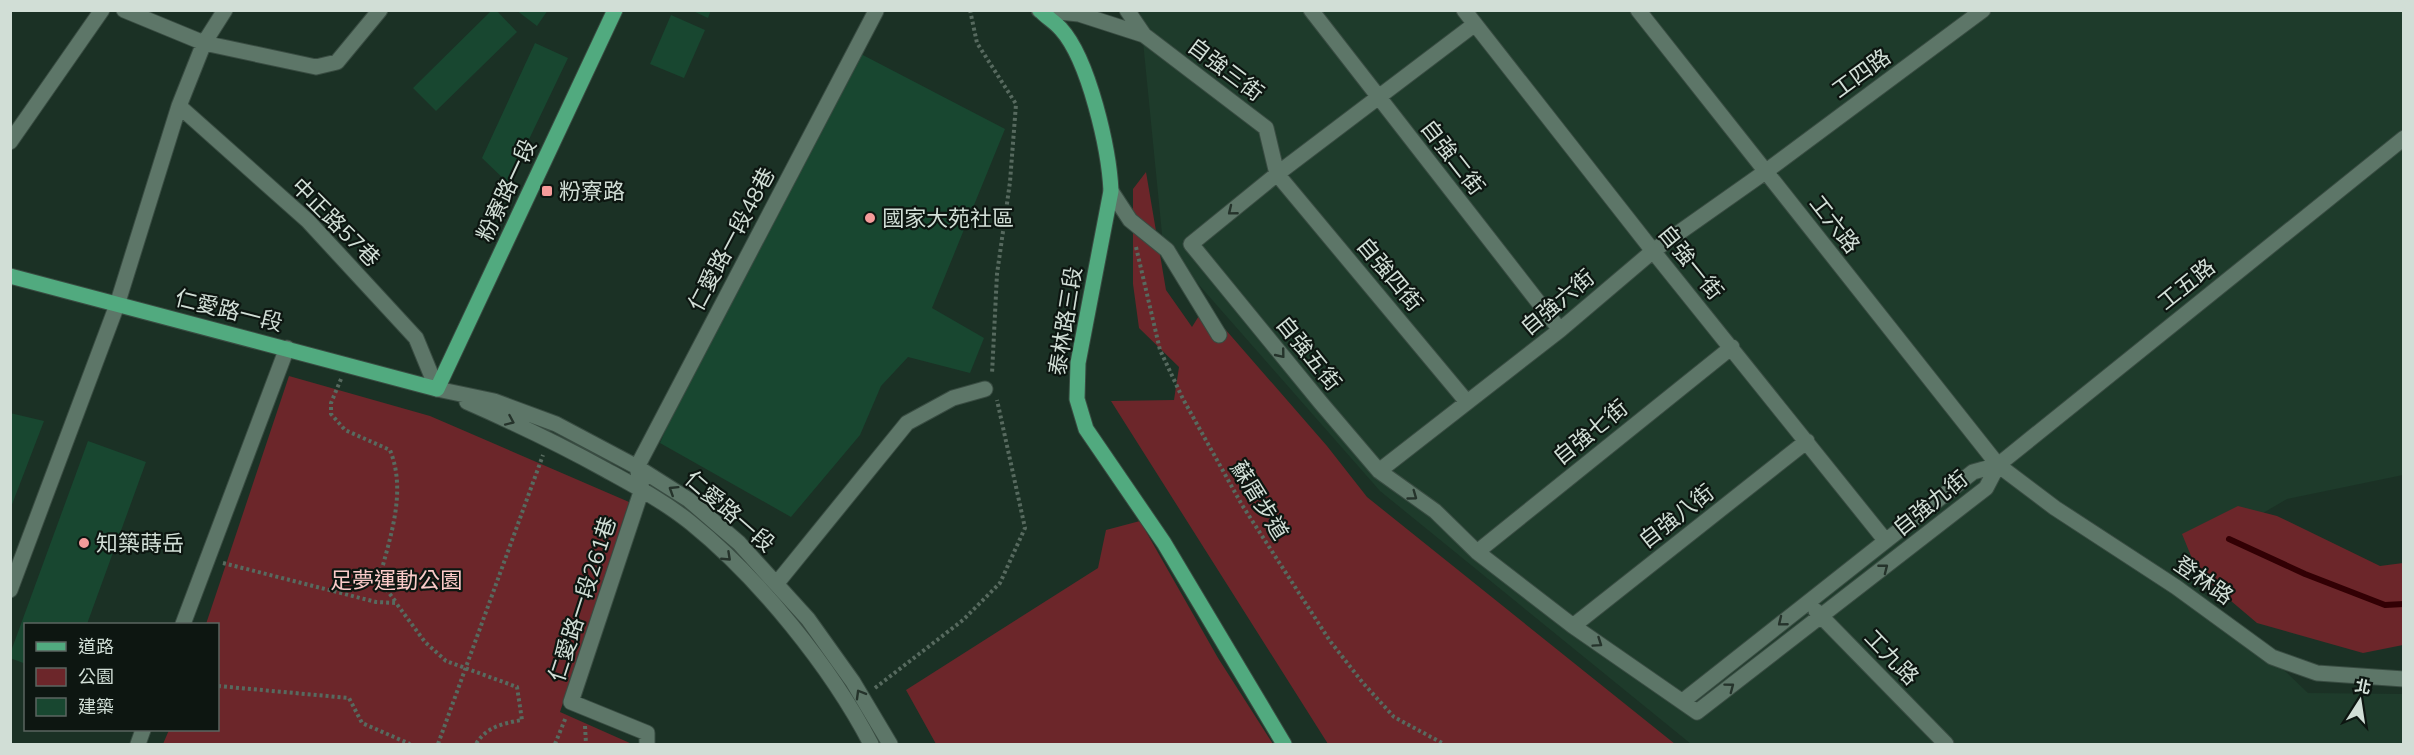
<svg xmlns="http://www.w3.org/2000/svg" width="2414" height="755" viewBox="0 0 2414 755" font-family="Mulish,'Noto Sans TC',sans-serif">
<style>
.built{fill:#1e3b2b}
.green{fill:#6c262a}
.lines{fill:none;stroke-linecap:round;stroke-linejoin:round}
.stream{stroke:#320004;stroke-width:6}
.building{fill:#184730}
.minor-casing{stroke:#394c42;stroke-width:17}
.major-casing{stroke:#394c42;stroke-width:17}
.path{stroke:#576a5f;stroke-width:4;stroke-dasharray:3 3;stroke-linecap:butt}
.minor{stroke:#5d7668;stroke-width:15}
.major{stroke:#51aa7f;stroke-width:15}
.oneway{stroke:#25332b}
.poi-dot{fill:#f59b9a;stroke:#0d1611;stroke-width:2}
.labels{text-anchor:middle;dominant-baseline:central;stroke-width:4.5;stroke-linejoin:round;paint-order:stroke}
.street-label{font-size:22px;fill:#d1ded6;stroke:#0d1611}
.poi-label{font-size:22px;fill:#d1ded6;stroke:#0d1611;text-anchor:start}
.park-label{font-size:22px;fill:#fbcbc9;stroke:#0d1611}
</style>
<rect width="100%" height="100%" fill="#1b3125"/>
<!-- built -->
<path class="built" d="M 1140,11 L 2403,11 L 2403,475 L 2287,499 L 2174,565 L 2308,693 L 2403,694 L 2403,744 L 1691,744 L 1380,491 L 1163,244 Z"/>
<!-- green -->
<path class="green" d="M 1146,172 L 1166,290 L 1192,327 L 1205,306 L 1327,446 L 1367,497 L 1675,744 L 1328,744 L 1111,401 L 1174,400 L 1179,367 L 1139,328 L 1133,284 L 1133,189 Z
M 289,376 L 430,416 L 629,502 L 560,712 L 632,744 L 163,744 L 169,730 L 218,730 L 218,624 L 206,624 Z
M 2238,506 L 2277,516 L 2380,566 L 2403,563 L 2403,645 L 2363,653 L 2257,623 L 2198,573 L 2182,534 Z
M 1140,521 L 1218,658 L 1273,744 L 936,744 L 906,690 L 1098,568 L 1106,530 Z"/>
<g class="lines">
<!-- stream -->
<path class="stream" d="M 2229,539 L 2305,574 L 2385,605 L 2404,604"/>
</g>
<!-- building -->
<path class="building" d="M 492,10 L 496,10 L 517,32 L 436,111 L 413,88 Z
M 516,10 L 548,10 L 537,26 Z
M 691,10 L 711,10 L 708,18 Z
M 671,15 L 705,30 L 684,78 L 650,64 Z
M 535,43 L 568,58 L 508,183 L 482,158 Z
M 859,53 L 1005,129 L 932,308 L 984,338 L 970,373 L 908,357 L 881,386 L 860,435 L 791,517 L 660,443 L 681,394 Z
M 10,413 L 44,421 L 11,507 L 10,507 Z
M 88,441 L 146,462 L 87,624 L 26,624 L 26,664 L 10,658 L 10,654 Z"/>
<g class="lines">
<defs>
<path id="minor" d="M 124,10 L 204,43 L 316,67 L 337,62 L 380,10
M 1039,10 L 1079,14 L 1144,35
M 1127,10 L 1144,35 L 1266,128 L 1277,174 L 1467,402
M 1311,10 L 1560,330
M 1464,10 L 1653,251 L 1885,540
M 1638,10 L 1998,465 L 2055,508 L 2176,587 L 2272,657 L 2317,673 L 2404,679
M 1475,24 L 1277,174 L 1191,244 L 1321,403 L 1379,471 L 1435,511 L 1477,552 L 1573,626 L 1697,712 L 1986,488 L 1998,465
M 179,106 L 308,221 L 416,338 L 437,389
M 10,142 L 102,10
M 1111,191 L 1130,220 L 1167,250 L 1219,335
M 437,389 L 494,401 L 556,424 L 637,467 L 689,500 L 739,543 L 808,619 L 853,682 L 890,744
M 467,402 C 515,423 561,445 606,470 C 635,486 665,502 691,523 C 759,578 831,667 871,744
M 1379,471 L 1560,330 L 1653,251 L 1765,172 L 1983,10
M 1477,552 L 1732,347
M 777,583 L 907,423 L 953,398 L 985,389
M 10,590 L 117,305 L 179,106 L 204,43 L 225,10
M 1816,611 L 1946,744
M 183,624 L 287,348
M 1573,626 L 1807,441
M 1683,701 L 1973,472 L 1998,465 L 2404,138
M 138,744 L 143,730
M 647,744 L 647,733 L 571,702 L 642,489 L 637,467 L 876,11"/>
<path id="major" d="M 1040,10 C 1046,17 1055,22 1061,29 C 1089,60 1109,149 1111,191 L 1078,363 L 1077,399 L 1086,429 L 1164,543 L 1284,744
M 10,276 L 437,389 L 615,10"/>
</defs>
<!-- minor casing -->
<use href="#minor" class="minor-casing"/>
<!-- major casing -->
<use href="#major" class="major-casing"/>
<!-- path -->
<path class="path" d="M 970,10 L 977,43 L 1016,104 L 1010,182 L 997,274 L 992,374
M 1136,247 L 1160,350 L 1183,399 L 1242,505 L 1330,641 L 1363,683 L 1394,717 L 1444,744
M 341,379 L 331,403 L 331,414 L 345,430 L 390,450 C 407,492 390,537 379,580 L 396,602
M 223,563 L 376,602 L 396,603 L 425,642 L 446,661 L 517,687 L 522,720 C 504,723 486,727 476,744
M 218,686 L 349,698 L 362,723 L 410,744
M 875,688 L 963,620 L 1000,583 L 1025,528 L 997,400
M 585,726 L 586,744
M 438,744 L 543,455
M 555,744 L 566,717"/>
<!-- minor -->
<use href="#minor" class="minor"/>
<!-- major -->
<use href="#major" class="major"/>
</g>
<!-- one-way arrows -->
<defs><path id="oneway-chevron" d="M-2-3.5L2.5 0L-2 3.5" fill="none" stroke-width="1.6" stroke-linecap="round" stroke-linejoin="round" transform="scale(1.5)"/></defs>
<g class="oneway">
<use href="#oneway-chevron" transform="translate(1232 211) rotate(141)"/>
<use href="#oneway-chevron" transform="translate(1281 354) rotate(51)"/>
<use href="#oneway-chevron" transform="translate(510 421) rotate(24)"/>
<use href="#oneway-chevron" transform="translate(673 490) rotate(-148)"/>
<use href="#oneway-chevron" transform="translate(1413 496) rotate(36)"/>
<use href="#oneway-chevron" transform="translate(727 557) rotate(43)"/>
<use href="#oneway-chevron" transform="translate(1884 568) rotate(-38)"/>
<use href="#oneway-chevron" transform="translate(1782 622) rotate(141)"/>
<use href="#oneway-chevron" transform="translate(1598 643) rotate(34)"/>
<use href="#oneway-chevron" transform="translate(1730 687) rotate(-37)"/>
<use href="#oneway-chevron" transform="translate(860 694) rotate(-120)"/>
</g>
<!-- markers -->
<g class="poi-dot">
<rect x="541" y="185" width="12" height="12" rx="3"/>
<circle cx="870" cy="218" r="6"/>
<circle cx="84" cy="543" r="6"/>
</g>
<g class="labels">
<!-- street labels -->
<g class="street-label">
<text transform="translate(1226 69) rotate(37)">自強三街</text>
<text transform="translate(1861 73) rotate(-36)">工四路</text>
<text transform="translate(1453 157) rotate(52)">自強二街</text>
<text transform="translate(506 190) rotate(-65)">粉寮路一段</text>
<text transform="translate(336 222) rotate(45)">中正路57巷</text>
<text transform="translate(1835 224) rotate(52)">工六路</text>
<text transform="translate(731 239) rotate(-62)">仁愛路一段48巷</text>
<text transform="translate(1691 262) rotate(51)">自強一街</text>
<text transform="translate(1390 274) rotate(50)">自強四街</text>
<text transform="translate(2186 284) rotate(-39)">工五路</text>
<text transform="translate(1557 302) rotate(-40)">自強六街</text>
<text transform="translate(229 310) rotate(14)">仁愛路一段</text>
<text transform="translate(1065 321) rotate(-81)">泰林路三段</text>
<text transform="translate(1309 353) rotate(51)">自強五街</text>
<text transform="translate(1590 432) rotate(-39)">自強七街</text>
<text transform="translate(1260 500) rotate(58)">蘇厝步道</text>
<text transform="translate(1930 503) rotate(-39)">自強九街</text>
<text transform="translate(730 511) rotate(41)">仁愛路一段</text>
<text transform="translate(1676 516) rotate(-38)">自強八街</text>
<text transform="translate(2204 580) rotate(35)">登林路</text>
<text transform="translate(582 599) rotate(-72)">仁愛路一段261巷</text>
<text transform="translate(1892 657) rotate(46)">工九路</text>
</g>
<!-- poi labels -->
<g class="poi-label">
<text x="559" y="191">粉寮路</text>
<text x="882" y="218">國家大苑社區</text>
<text x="96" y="543">知築蒔岳</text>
</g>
<!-- park labels -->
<g class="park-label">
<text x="396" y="580">足夢運動公園</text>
</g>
</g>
<!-- border -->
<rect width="2414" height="755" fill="none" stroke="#d1ded6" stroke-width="24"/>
<!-- legend -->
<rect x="24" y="623" width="195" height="108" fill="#0d1611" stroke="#5b6660" stroke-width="1.5"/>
<rect x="36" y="642" width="30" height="9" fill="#51aa7f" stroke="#5b6660" stroke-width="1.5"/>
<text x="78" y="653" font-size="18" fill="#d1ded6">道路</text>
<rect x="36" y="668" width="30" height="18" fill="#6c262a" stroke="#5b6660" stroke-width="1.5"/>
<text x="78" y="683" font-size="18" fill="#d1ded6">公園</text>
<rect x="36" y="698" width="30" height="18" fill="#184730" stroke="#5b6660" stroke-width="1.5"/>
<text x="78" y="713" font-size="18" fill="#d1ded6">建築</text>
<!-- north arrow -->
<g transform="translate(2360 701) rotate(12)" stroke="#0d1611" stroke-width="4.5" paint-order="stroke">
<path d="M0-4.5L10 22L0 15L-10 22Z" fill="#d1ded6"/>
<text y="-9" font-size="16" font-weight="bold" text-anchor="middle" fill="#d1ded6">北</text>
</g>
</svg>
